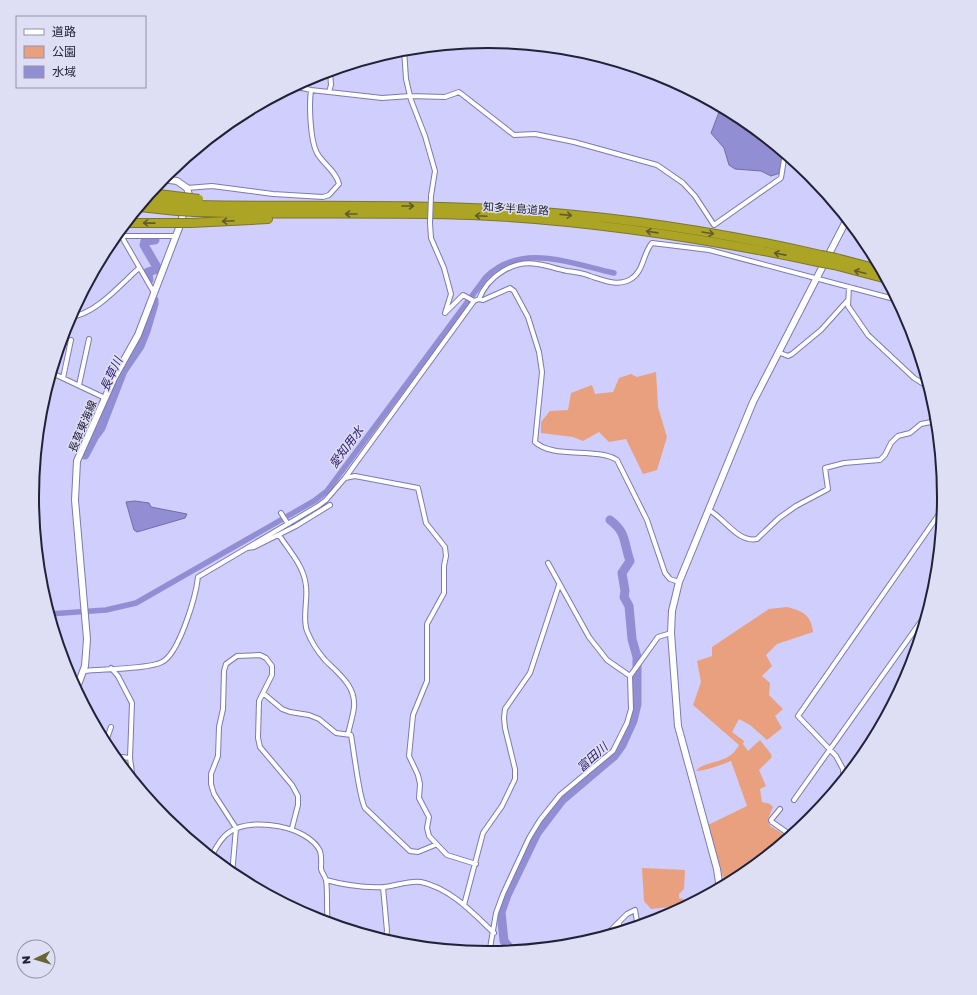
<svg xmlns="http://www.w3.org/2000/svg" width="977" height="995" viewBox="0 0 977 995" font-family="'Golos Text','Noto Sans JP',sans-serif">
<style>
.green{fill:#e9a07e}
.water{fill:#928ed4;stroke:#716da5}
.lines{fill:none;stroke-linecap:round;stroke-linejoin:round}
.canal{stroke:#928ed4;stroke-width:5.5}
.river{stroke:#928ed4;stroke-width:9}
.street-casing{stroke:#7c7aae;stroke-width:6}
.secondary-casing{stroke:#7c7aae;stroke-width:8}
.highway-casing{stroke:#7c762b;stroke-width:10}
.street{stroke:#fff;stroke-width:4}
.secondary{stroke:#fff;stroke-width:6}
.highway{stroke:#aca424;stroke-width:8}
.street-bridge-casing{stroke:#7c7aae;stroke-width:6;stroke-linecap:butt}
.highway-bridge-casing{stroke:#7c762b;stroke-width:10;stroke-linecap:butt}
.street-bridge{stroke:#fff;stroke-width:4}
.highway-bridge{stroke:#aca424;stroke-width:8}
.oneway{stroke:#615c2e}
.labels{text-anchor:middle;dominant-baseline:central;stroke-width:3;stroke-linejoin:round;paint-order:stroke}
.street-label{font-size:11px;fill:#232137;stroke:#dedef5}
.water-label{font-size:12px;font-style:italic;fill:#2a1768;stroke:#dedef5}
.rim{fill:none;stroke:#232137;stroke-width:2}
</style>
<rect width="100%" height="100%" fill="#cfcefc"/>
<!-- green -->
<path class="green" d="M 656,372 L 658,407 L 667,437 L 657,470 L 643,474 L 626,439 L 609,442 L 599,432 L 583,441 L 573,437 L 541,433 L 541,422 L 550,411 L 568,410 L 571,393 L 592,385 L 595,394 L 613,392 L 619,378 L 631,374 L 637,377 Z
M 787,607 C 802,611 811,614 813,632 L 777,644 L 766,655 L 772,666 L 762,676 L 770,683 L 769,695 L 783,709 L 775,716 L 782,728 L 767,740 L 750,725 L 739,719 L 732,732 L 744,741 L 743,744 L 748,751 L 760,740 L 771,754 L 772,757 L 759,770 L 766,786 L 760,789 L 762,802 L 770,804 L 773,807 L 768,819 L 770,826 L 783,834 L 781,841 L 774,848 L 775,850 L 742,877 L 729,884 L 729,880 L 723,877 L 708,825 L 747,806 L 731,761 C 724,764 702,772 696,771 C 706,759 728,766 739,745 L 693,705 L 701,682 L 697,661 L 712,656 L 712,647 L 769,609 Z
M 642,868 L 685,870 L 684,889 L 679,894 L 679,898 L 689,901 L 689,906 L 680,910 L 679,906 L 651,909 L 644,901 Z"/>
<!-- water -->
<path class="water" d="M 727,110 L 742,118 L 784,153 L 780,173 L 771,176 L 761,171 L 735,169 L 729,165 L 724,148 L 711,133 L 719,112 Z
M 135,501 L 149,503 L 151,507 L 187,514 L 185,518 L 137,532 L 134,530 L 126,502 Z"/>
<g class="lines">
<!-- canal -->
<path class="canal" d="M 49,614 L 106,610 L 136,603 L 314,501 L 327,491 L 486,277 C 522,242 571,264 614,273"/>
<!-- river -->
<path class="river" d="M 149,280 L 148,272 L 158,269 L 144,245 L 145,241 L 155,240
M 85,455 L 95,436 L 101,428 L 123,371 L 140,346 L 146,331 L 154,304 L 154,300
M 513,952 L 504,941 L 501,912 L 507,895 L 537,833 L 562,800 L 614,756 L 622,745 L 633,721 L 637,704 L 637,657 L 632,639 L 629,606 L 624,597 L 625,591 L 622,573 L 630,561 C 623,541 627,533 610,520"/>
<defs>
<path id="street" d="M 404,49 L 406,79 L 411,100 L 425,136 L 435,171 L 431,196
M 294,86 L 311,90 L 382,98 L 410,96 L 445,97 L 459,92 L 514,135 L 535,134 L 574,142 L 657,165 L 683,183 L 695,196 L 714,225 L 781,178 L 785,153
M 301,88 L 305,81
M 329,92 L 331,85 L 330,71
M 716,104 L 716,106 L 721,106
M 187,188 L 212,186 L 273,194 L 323,197 L 329,195 L 339,184 C 336,171 323,164 317,153 C 310,140 309,105 311,90
M 430,223 L 431,238 L 444,268 L 451,294 L 445,313 L 463,295 L 474,301
M 119,232 L 153,291
M 121,236 L 176,236
M 849,287 L 848,306 L 868,335 L 914,378 L 930,388
M 479,299 C 488,276 513,260 537,264 C 547,265 556,269 567,271 C 574,272 583,273 590,276 C 603,280 618,287 631,279 C 644,271 643,253 652,243 L 709,250 L 898,300
M 70,317 C 95,315 121,284 139,268
M 778,352 L 788,356 L 792,354 L 821,330 L 847,301
M 52,373 L 105,398
M 63,378 L 71,340
M 79,385 L 89,339
M 345,478 L 355,476 L 418,488 L 426,523 L 445,547 L 446,556 L 444,566 L 444,593 L 427,624 L 427,681 L 413,715 L 409,756 L 418,775 L 420,784 L 419,798 L 429,817 L 427,828 L 429,836 L 447,855 L 476,864
M 709,510 C 724,518 738,543 757,539 L 779,518 L 796,506 L 828,489 L 825,468 L 844,463 L 880,460 L 885,455 L 891,443 L 898,436 L 910,433 L 921,424 L 931,422 L 938,424
M 281,513 L 288,524
M 279,535 C 290,552 304,566 306,586 C 308,601 302,617 307,631 C 311,641 318,652 325,660 C 338,673 356,686 354,707 C 353,716 350,725 348,734
M 247,548 L 318,506 L 326,500 L 345,478 L 474,301 L 479,299 L 483,300 L 510,288 L 514,291 L 528,317 L 539,352 L 542,372 L 535,442 C 553,459 596,447 617,460 L 647,520 L 665,573 L 670,579 L 679,582
M 548,563 L 589,637 L 607,660 L 630,676
M 915,631 L 921,635
M 111,668 L 118,676 L 132,703 L 130,758 L 133,780
M 84,671 C 101,669 150,669 162,662 C 179,654 196,596 198,577 L 247,548 L 254,547 L 296,526 L 330,505
M 263,693 L 282,709 L 290,712 L 309,715 L 319,719 L 336,733 L 351,735 C 354,751 359,798 365,808 L 410,851 L 418,852 L 435,845
M 105,744 L 111,727
M 113,756 L 130,758
M 844,780 L 843,769 L 836,756 L 798,716 L 944,507
M 794,800 L 929,610
M 780,809 L 771,820 L 772,822 L 792,836
M 211,857 C 216,848 221,837 231,831 C 253,817 308,826 320,851 C 322,857 321,862 321,869 C 322,873 325,876 326,880 C 328,891 326,911 328,923
M 232,875 L 236,828 L 214,794 L 211,784 L 211,774 L 218,756 L 219,727 L 223,709 L 224,671 L 226,664 L 237,656 L 260,655 L 266,658 L 272,666 L 272,675 L 259,701 L 258,738 L 260,747 L 292,785 L 298,796 L 298,805 L 292,828
M 326,880 C 344,885 365,888 384,887 C 395,886 410,880 421,882 C 450,888 473,913 494,933
M 383,887 L 387,931 L 385,941
M 464,905 L 483,833 L 502,806 L 515,779 L 515,769 L 505,728 L 504,718 L 505,709 L 530,673 L 559,585
M 619,922 L 619,933
M 607,936 L 607,934 L 627,914 L 635,910 L 638,927
M 489,954 L 496,913 L 503,894 L 529,838 L 540,820 L 560,795 L 613,751 L 627,723 L 631,709 L 630,676 L 658,637 L 671,633"/>
<path id="secondary" d="M 76,690 L 85,666 L 87,639 L 75,500 L 77,461 L 114,378 L 138,335 L 179,228 L 189,195 L 187,188 L 177,181 L 163,179
M 720,889 L 717,869 L 678,726 L 671,633 L 672,611 L 679,582 L 753,402 L 847,219"/>
<path id="highway" d="M 150,193 L 183,197
M 145,200 L 180,204
M 197,205 C 288,207 380,204 471,208 C 589,212 707,229 821,255
M 139,207 L 177,211
M 195,212 C 287,215 380,212 472,215 C 589,220 704,238 818,262
M 126,223 L 172,223
M 191,223 L 268,219
M 836,258 L 882,270
M 834,265 L 887,279"/>
</defs>
<!-- street casing -->
<use href="#street" class="street-casing"/>
<!-- secondary casing -->
<use href="#secondary" class="secondary-casing"/>
<!-- highway casing -->
<use href="#highway" class="highway-casing"/>
<!-- street -->
<use href="#street" class="street"/>
<!-- secondary -->
<use href="#secondary" class="secondary"/>
<!-- highway -->
<use href="#highway" class="highway"/>
<defs>
<path id="street-bridge" d="M 430,223 L 431,196"/>
<path id="highway-bridge" d="M 183,197 L 199,199
M 180,204 L 197,205
M 177,211 L 195,212
M 172,223 L 191,223
M 821,255 L 836,258
M 818,262 L 834,265"/>
</defs>
<!-- street-bridge casing -->
<use href="#street-bridge" class="street-bridge-casing"/>
<!-- highway-bridge casing -->
<use href="#highway-bridge" class="highway-bridge-casing"/>
<!-- street-bridge -->
<use href="#street-bridge" class="street-bridge"/>
<!-- highway-bridge -->
<use href="#highway-bridge" class="highway-bridge"/>
</g>
<!-- one-way arrows -->
<defs><path id="oneway-shaft" d="M-6 0H5M1.5-3L5.5 0L1.5 3" fill="none" stroke-width="1.6" stroke-linecap="round" stroke-linejoin="round"/></defs>
<g class="oneway">
<use href="#oneway-shaft" transform="translate(408 206)"/>
<use href="#oneway-shaft" transform="translate(351 214) rotate(180)"/>
<use href="#oneway-shaft" transform="translate(566 215) rotate(6)"/>
<use href="#oneway-shaft" transform="translate(481 216) rotate(-177)"/>
<use href="#oneway-shaft" transform="translate(228 221) rotate(177)"/>
<use href="#oneway-shaft" transform="translate(149 223) rotate(-179)"/>
<use href="#oneway-shaft" transform="translate(652 232) rotate(-172)"/>
<use href="#oneway-shaft" transform="translate(708 233) rotate(9)"/>
<use href="#oneway-shaft" transform="translate(780 254) rotate(-169)"/>
<use href="#oneway-shaft" transform="translate(860 272) rotate(-166)"/>
</g>
<g class="labels">
<!-- street labels -->
<g class="street-label">
<text transform="translate(516 208) rotate(4)">知多半島道路</text>
<text transform="translate(82 426) rotate(-67)">長草東海線</text>
</g>
<!-- water labels -->
<g class="water-label">
<text transform="translate(111 374) rotate(-65)">長草川</text>
<text transform="translate(346 447) rotate(-53)">愛知用水</text>
<text transform="translate(592 757) rotate(-42)">富田川</text>
</g>
</g>
<!-- crop -->
<path d="M0 0H977V995H0ZM39 497a449 449 0 1 1 898 0a449 449 0 1 1-898 0Z" fill="#dedef5" fill-rule="evenodd"/>
<path class="rim" d="M39 497a449 449 0 1 1 898 0a449 449 0 1 1-898 0Z"/>
<!-- legend -->
<rect x="16" y="16" width="130" height="72" fill="#dedef5" stroke="#9392a9"/>
<rect x="24" y="29" width="20" height="6" fill="#ffffff" stroke="#9392a9"/>
<text x="52" y="36" font-size="12" fill="#232137">道路</text>
<rect x="24" y="46" width="20" height="12" fill="#e9a07e" stroke="#9392a9"/>
<text x="52" y="56" font-size="12" fill="#232137">公園</text>
<rect x="24" y="66" width="20" height="12" fill="#928ed4" stroke="#9392a9"/>
<text x="52" y="76" font-size="12" fill="#232137">水域</text>
<!-- north arrow -->
<g transform="translate(36 959) rotate(265)"><circle r="19" fill="#dedef5" stroke="#9392a9"/>
<path d="M0-3L7 15L0 10L-7 15Z" fill="#676531"/>
<text y="-6" font-size="11" font-weight="bold" text-anchor="middle" fill="#232137">N</text>
</g>
</svg>
